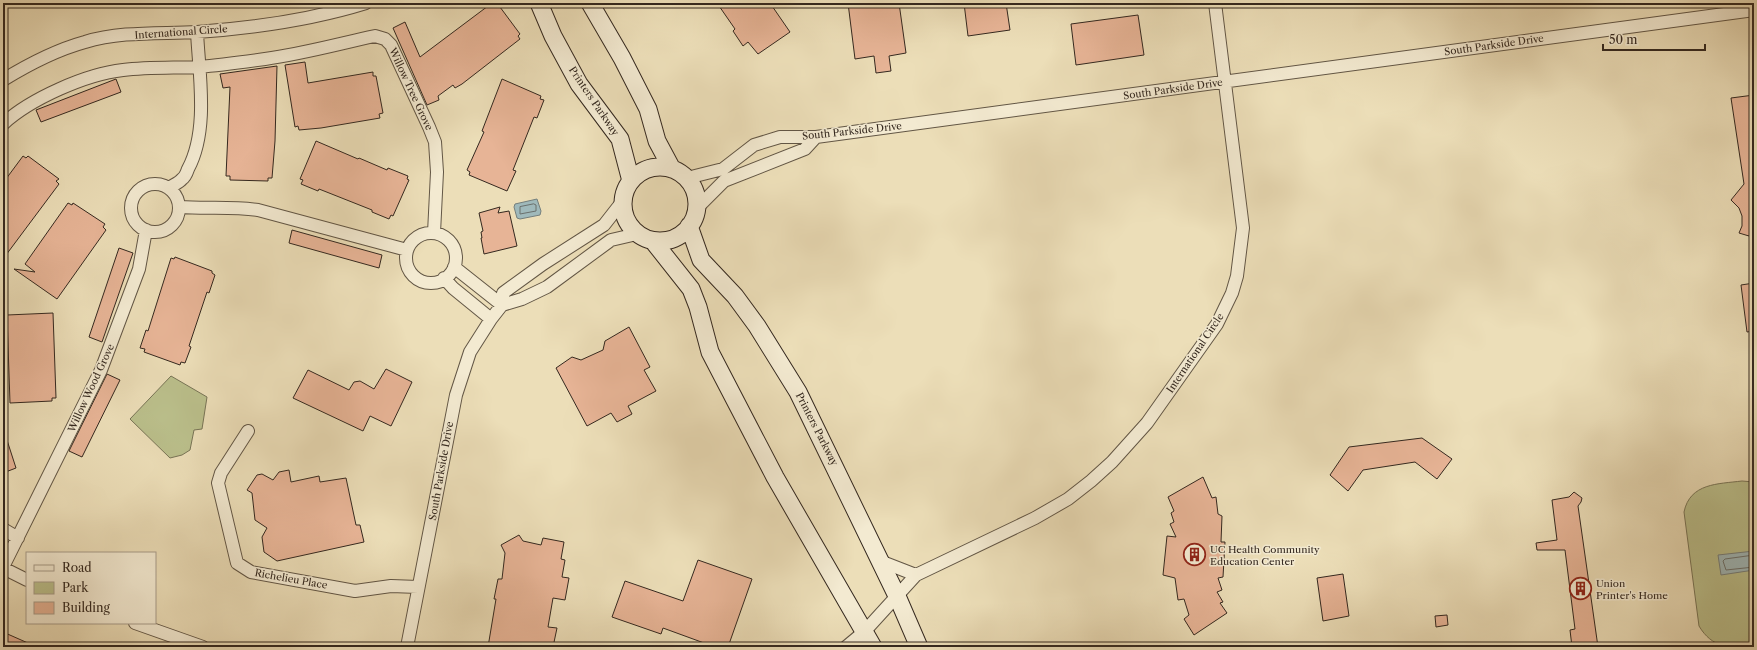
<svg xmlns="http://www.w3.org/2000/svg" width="1757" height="650" viewBox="0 0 1757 650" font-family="'Libre Caslon Text',serif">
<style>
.green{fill:#bbc08c;stroke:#787456}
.water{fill:#9fb9bb;stroke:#747f7d}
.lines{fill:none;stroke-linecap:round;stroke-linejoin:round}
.shore{stroke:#6a706d;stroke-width:1}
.building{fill:#e7b496;stroke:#34281f}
.street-casing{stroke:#625645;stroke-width:14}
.secondary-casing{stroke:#34281f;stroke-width:19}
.street{stroke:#f3ead1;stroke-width:12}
.secondary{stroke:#f3ead1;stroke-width:17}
.labels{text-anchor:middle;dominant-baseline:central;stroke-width:3;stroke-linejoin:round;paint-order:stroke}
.street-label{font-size:10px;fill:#34281f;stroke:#f3ead1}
.poi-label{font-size:10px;fill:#34281f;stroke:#f3ead1;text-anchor:start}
</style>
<rect width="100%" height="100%" fill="#ecdeb8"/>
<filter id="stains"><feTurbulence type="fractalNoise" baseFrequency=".005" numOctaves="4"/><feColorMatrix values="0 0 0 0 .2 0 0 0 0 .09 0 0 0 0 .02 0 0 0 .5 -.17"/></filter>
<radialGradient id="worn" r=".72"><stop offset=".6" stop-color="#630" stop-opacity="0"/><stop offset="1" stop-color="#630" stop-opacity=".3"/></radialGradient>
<!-- green -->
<path class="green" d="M 171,376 L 207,397 L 202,429 L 194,430 L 190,450 L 182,455 L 170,458 L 130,419 Z
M 1742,481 L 1754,482 L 1754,646 C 1730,649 1712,648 1699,626 L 1684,512 C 1690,483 1718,484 1742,481 Z"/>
<!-- water -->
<path class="water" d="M 537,199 L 541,211 L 540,215 L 520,219 L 517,218 L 514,207 L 515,204 Z
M 1754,551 L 1754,570 L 1721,575 L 1718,555 Z"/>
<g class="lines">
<!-- shore -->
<path class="shore" d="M 534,204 L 536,205 L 536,211 L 520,214 L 520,207 Z
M 1754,555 L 1725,559 L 1723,561 L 1726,570 L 1754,567"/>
</g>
<!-- building -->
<path class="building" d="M 492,3 L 497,3 L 520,34 L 518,36 L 520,39 L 462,84 L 455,88 L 453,85 L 438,96 L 439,100 L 427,105 L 393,28 L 405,22 L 420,57 Z
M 717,3 L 770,3 L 790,32 L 758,54 L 748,42 L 743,46 L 733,31 L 735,29 Z
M 848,3 L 899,3 L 906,53 L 889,56 L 891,71 L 876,73 L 874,56 L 855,59 Z
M 964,3 L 1006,3 L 1010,30 L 968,36 Z
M 1138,15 L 1144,55 L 1076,65 L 1071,24 Z
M 305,62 L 308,83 L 373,72 L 373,76 L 376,76 L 383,113 L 379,114 L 380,118 L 321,128 L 299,130 L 298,126 L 295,127 L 285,65 Z
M 277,66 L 275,141 L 272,178 L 268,178 L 268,181 L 230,180 L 230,176 L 226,176 L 230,87 L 223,88 L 220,74 Z
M 116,79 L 121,92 L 41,122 L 36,110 Z
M 502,79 L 541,96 L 540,99 L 544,100 L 537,118 L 534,117 L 513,170 L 516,171 L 507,191 L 469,175 L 470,172 L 467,170 L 484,132 L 482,131 Z
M 1754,95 L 1754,222 L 1749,236 L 1739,233 L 1742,226 L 1742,216 L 1739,208 L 1731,200 L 1744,184 L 1731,98 Z
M 316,141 L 358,159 L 359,158 L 387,170 L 388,168 L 408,176 L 407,179 L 409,180 L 393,216 L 391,215 L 389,219 L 372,212 L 372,210 L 319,189 L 318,191 L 301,184 L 303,180 L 300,179 Z
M 23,156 L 26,158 L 28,156 L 59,179 L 56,181 L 59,184 L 3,259 L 3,183 Z
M 68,203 L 72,205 L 73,203 L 105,224 L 103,227 L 106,230 L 57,299 L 14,269 L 35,272 L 25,264 Z
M 500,207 L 498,213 L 509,211 L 517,246 L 484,254 L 481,238 L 482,238 L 481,232 L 483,231 L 479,213 Z
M 292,230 L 382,255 L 379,268 L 289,243 Z
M 119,248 L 133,253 L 102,342 L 89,337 Z
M 175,257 L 212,271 L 212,273 L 215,275 L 209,293 L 207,292 L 189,346 L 191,347 L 185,363 L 181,362 L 180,365 L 144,352 L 145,349 L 140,348 L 146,330 L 148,331 L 171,258 L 174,259 Z
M 1754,283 L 1754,331 L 1747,332 L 1741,285 Z
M 53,313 L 56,398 L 52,398 L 52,401 L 10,403 L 7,315 Z
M 629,327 L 650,367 L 644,370 L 656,391 L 628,406 L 632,414 L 617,422 L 611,413 L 587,426 L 556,368 L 572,357 L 581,360 L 603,350 L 605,341 Z
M 386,369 L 412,382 L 391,426 L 370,416 L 363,431 L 293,398 L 308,370 L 349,390 L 354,382 L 360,381 L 374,389 Z
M 107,374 L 120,380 L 82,457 L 69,451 Z
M 3,434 L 5,434 L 16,468 L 3,473 Z
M 1422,438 L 1452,459 L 1437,479 L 1415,462 L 1363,470 L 1348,491 L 1330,475 L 1349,447 Z
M 289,470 L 291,482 L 319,476 L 320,482 L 346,478 L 356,525 L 360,525 L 364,542 L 277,561 L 264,552 L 262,537 L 267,528 L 255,520 L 252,493 L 247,490 L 257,475 L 262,474 L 273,480 L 279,472 Z
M 1203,477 L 1212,498 L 1216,497 L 1218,514 L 1222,516 L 1221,542 L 1225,542 L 1223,577 L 1218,578 L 1222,590 L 1217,592 L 1223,602 L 1220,603 L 1227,613 L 1194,635 L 1184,619 L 1189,615 L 1184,599 L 1178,600 L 1175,578 L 1163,575 L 1167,536 L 1176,537 L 1170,524 L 1174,522 L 1171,513 L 1174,511 L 1168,497 Z
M 1574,492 L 1582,498 L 1581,502 L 1578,506 L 1598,647 L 1572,647 L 1570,630 L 1575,629 L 1565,550 L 1537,550 L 1536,543 L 1557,540 L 1552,500 L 1569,497 Z
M 519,535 L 523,541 L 541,545 L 543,538 L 564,542 L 561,559 L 565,560 L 562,577 L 569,578 L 565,600 L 553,598 L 548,627 L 557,628 L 553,647 L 488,647 L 496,599 L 494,599 L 498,579 L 502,579 L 505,553 L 501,545 Z
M 698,560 L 752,579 L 728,647 L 715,647 L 663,628 L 661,634 L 612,617 L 625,581 L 683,601 Z
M 1343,574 L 1349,616 L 1323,621 L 1317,578 Z
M 1447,615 L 1448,625 L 1436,627 L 1435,616 Z
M 3,632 L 37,647 L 11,647 L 3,644 Z"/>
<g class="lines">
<defs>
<path id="street" d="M 3,80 C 29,64 56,50 85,42 C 121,31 160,34 197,32 C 254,28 311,20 366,3
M 3,124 C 30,99 86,74 123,70 C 148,67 173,68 199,67 C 221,65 243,62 265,59 C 302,54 338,44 375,36 L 385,39 L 391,45 L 429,127 L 435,142 L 437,172 L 434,233
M 687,178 L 723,169 L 754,145 L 780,137 L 816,137 L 1754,10
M131 208a24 24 0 1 1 48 0a24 24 0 1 1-48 0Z
M 169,188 C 173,185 179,183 182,179 C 185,177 187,172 188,169 C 209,130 199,74 197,32
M 180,207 C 206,209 232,206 258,210 L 407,250
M 698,207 L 724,181 L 805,149 L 816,137
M406 258a25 25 0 1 1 50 0a25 25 0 1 1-50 0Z
M 454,267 L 502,305
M 444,278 L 453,288 L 491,319
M 502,305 L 503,293 L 543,264 L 604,225 L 622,202
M 248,431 L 221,473 L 218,483 L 237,563 L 251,572 L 355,591 L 391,586 L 418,587
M 3,529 L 18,538
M 880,561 L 916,575
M 3,567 L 101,370 L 139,269 L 146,230
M 3,568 L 27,580
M 135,623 L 203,647
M 407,647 L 456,395 L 470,352 L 491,319 L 502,305 L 522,299 L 547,287 L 611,240 L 637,234
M 846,647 L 864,632 L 916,575 L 1035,518 L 1068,499 L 1091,481 L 1112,462 L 1147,423 L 1217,324 L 1232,293 L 1237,276 L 1243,228 L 1215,3"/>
<path id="secondary" d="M 539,3 L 553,36 L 579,84 L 620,139 L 631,181
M 590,3 L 622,58 L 648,109 L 657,141 L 672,169
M623 204a37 37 0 1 1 74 0a37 37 0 1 1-74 0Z
M 689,226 L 701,260 L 735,296 L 757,326 L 798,392 L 897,596 L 919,647
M 653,241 L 691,289 L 698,307 L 710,352 L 775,477 L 873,647"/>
</defs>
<!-- street casing -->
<use href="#street" class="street-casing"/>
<!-- secondary casing -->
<use href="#secondary" class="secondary-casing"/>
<!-- street -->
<use href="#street" class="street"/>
<!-- secondary -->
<use href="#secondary" class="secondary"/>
</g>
<!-- icons -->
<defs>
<symbol id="building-ring" viewBox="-11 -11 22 22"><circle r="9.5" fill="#f3ead1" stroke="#8f2418" stroke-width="1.5"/><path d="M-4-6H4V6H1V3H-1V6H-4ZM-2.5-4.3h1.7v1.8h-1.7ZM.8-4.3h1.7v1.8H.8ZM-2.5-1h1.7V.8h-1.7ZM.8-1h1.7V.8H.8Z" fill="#8f2418"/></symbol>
</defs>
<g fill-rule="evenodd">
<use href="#building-ring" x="1182" y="542" width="25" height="25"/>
<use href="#building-ring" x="1568" y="576" width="25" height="25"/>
</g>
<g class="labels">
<!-- street labels -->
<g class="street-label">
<text transform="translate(181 32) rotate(-4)">International Circle</text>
<text transform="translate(1494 45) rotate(-8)">South Parkside Drive</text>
<text transform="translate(411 89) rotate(65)">Willow Tree Grove</text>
<text transform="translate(1173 89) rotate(-8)">South Parkside Drive</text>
<text transform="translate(594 101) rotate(56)">Printers Parkway</text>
<text transform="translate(852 131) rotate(-6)">South Parkside Drive</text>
<text transform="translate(1195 353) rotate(-56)">International Circle</text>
<text transform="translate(91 388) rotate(-65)">Willow Wood Grove</text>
<text transform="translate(817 429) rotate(63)">Printers Parkway</text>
<text transform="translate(441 471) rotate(-80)">South Parkside Drive</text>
<text transform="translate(291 579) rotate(10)">Richelieu Place</text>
</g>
<!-- poi labels -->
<g class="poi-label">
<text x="1210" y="549">UC Health Community<tspan x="1210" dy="12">Education Center</tspan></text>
<text x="1596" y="583">Union<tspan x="1596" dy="12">Printer's Home</tspan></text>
</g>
</g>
<!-- margin -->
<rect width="1757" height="650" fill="none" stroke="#ecdeb8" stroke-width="16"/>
<rect x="4" y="4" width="1749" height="642" fill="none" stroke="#34281f" stroke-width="2"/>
<rect x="8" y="8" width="1741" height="634" fill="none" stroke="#34281f"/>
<!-- legend -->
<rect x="26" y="552" width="130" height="72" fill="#f3ead1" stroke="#a79c8a"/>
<rect x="34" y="565" width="20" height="6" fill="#f3ead1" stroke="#a79c8a"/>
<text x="62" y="572" font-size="12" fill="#34281f">Road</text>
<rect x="34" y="582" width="20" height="12" fill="#bbc08c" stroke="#a79c8a"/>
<text x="62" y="592" font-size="12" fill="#34281f">Park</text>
<rect x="34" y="602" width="20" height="12" fill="#e7b496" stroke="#a79c8a"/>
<text x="62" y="612" font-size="12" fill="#34281f">Building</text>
<!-- scale -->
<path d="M1603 44v6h102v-6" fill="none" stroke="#34281f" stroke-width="2"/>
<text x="1609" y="44" font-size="12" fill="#34281f" stroke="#f3ead1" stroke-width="3" paint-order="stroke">50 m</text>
<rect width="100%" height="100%" filter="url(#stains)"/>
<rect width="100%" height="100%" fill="url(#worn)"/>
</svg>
